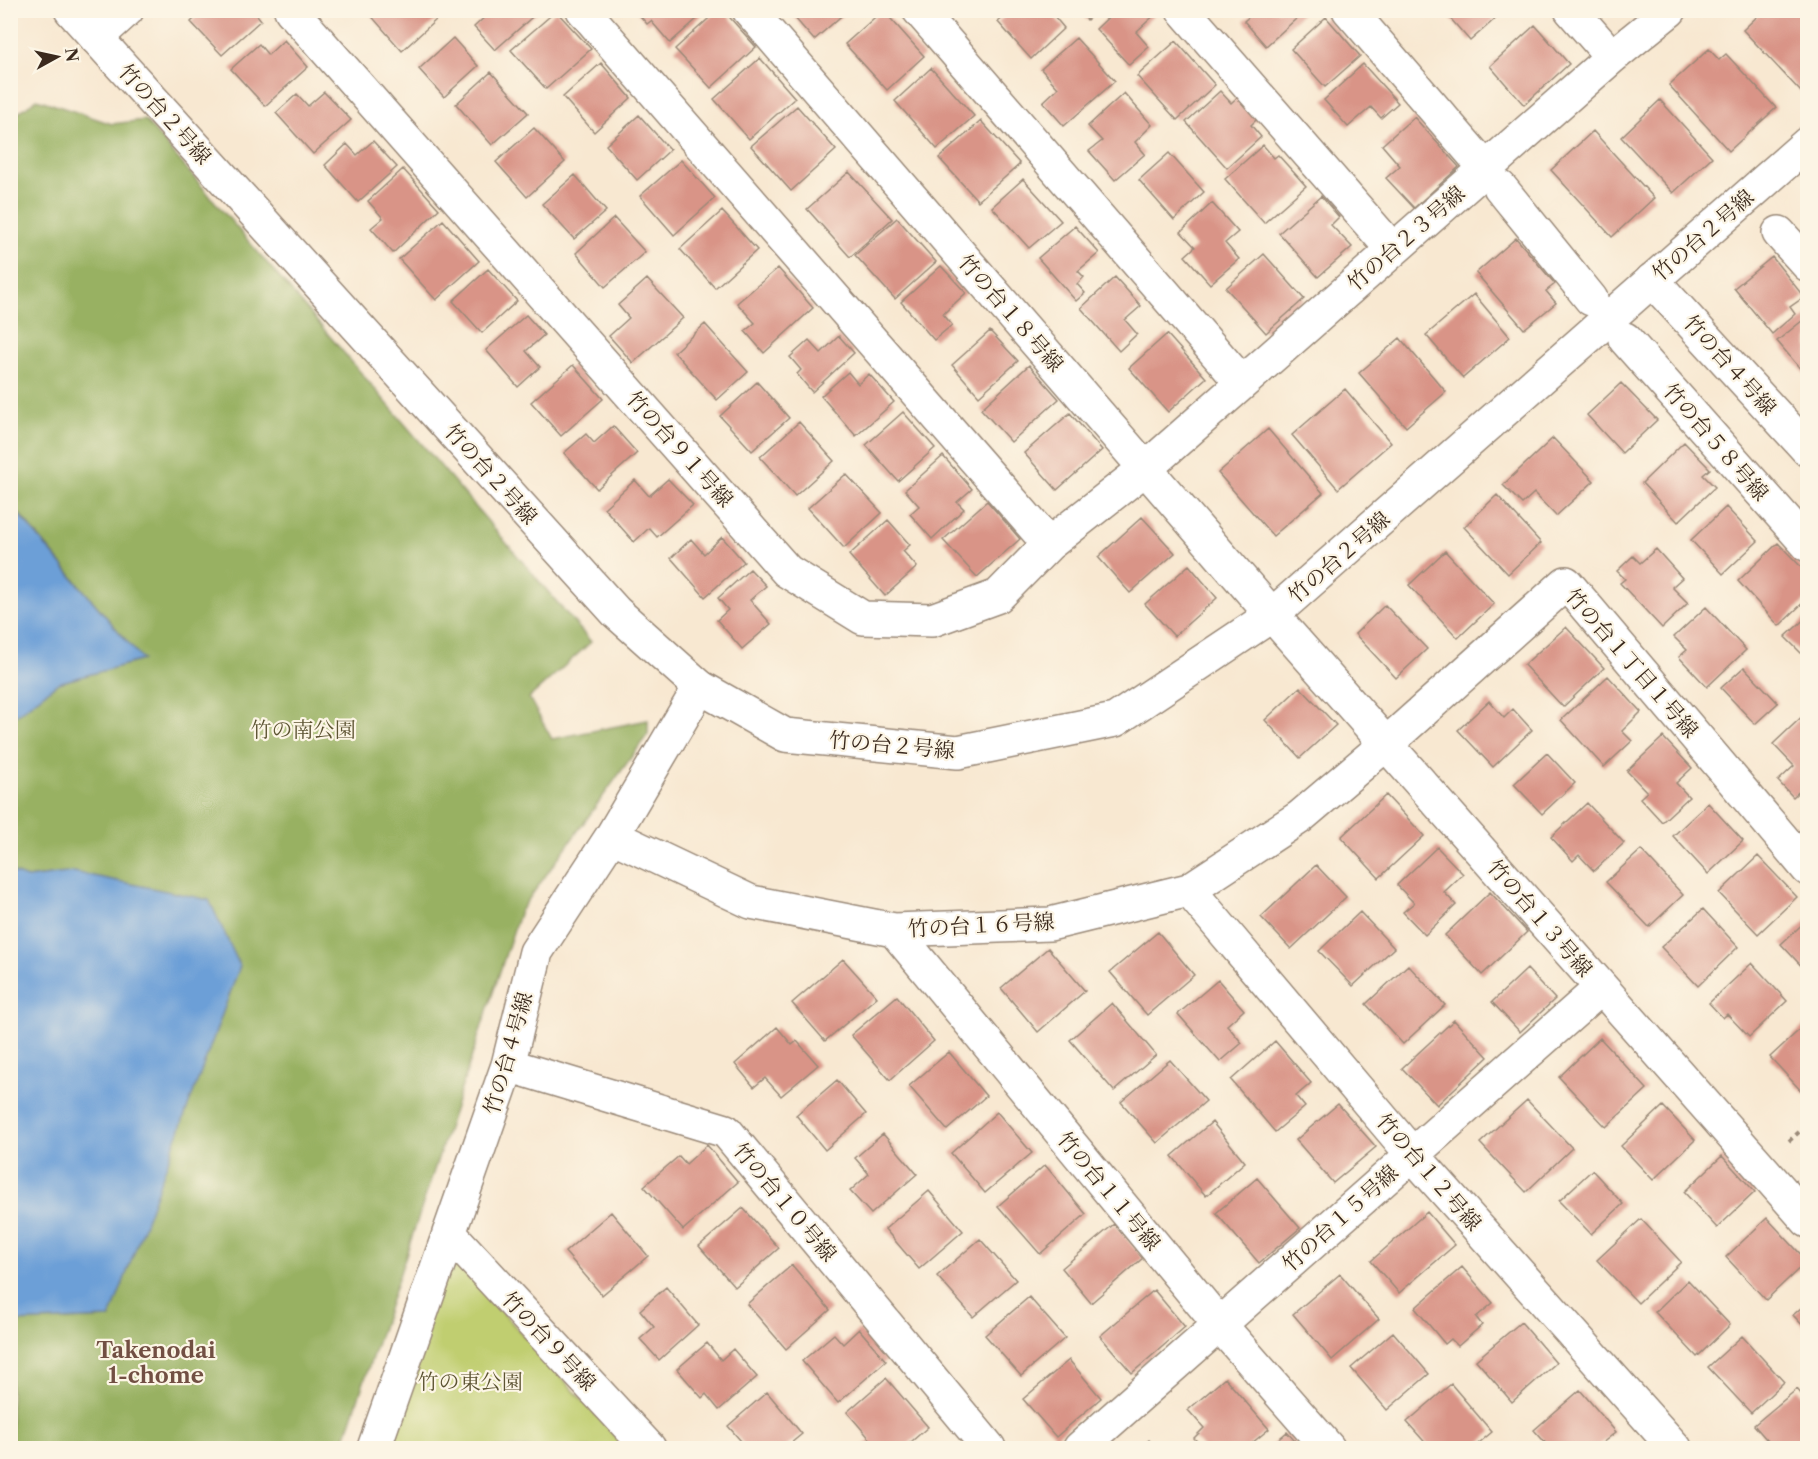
<svg xmlns="http://www.w3.org/2000/svg" width="1818" height="1459" viewBox="0 0 1818 1459" font-family="'Libre Caslon Text','Noto Serif JP',serif">
<style>
.green{fill:#c0ce70;stroke:#7e7c47;stroke-width:1.5}
.forest{fill:#98b162;stroke:#6a6e40;stroke-width:1.5}
.water{fill:#6c9fd7;stroke:#54647a;stroke-width:1.5}
.building{fill:#d99487}
.lines{fill:none;stroke-linecap:round;stroke-linejoin:round}
.pedestrian-casing{stroke:#9a8978;stroke-width:36}
.minor-casing{stroke:#9a8978;stroke-width:36}
.tertiary-casing{stroke:#9a8978;stroke-width:36}
.path{stroke:#9a8978;stroke-width:4;stroke-dasharray:4.5 4.5;stroke-linecap:butt}
.pedestrian{stroke:#fff;stroke-width:33}
.minor{stroke:#fff;stroke-width:33}
.tertiary{stroke:#fff;stroke-width:33}
.labels{text-anchor:middle;dominant-baseline:central;stroke-width:4.5;stroke-linejoin:round;paint-order:stroke}
.street-label{font-size:21px;fill:#3b2a1e;stroke:#fcf5e5}
.park-label{font-size:21px;fill:#5c5332;stroke:#fcf5e5}
.neighbourhood-label{font-size:22px;font-weight:bold;fill:#724f43;stroke:#fcf5e5}
</style>
<rect width="100%" height="100%" fill="#fcf5e5"/>
<filter id="ink" filterUnits="userSpaceOnUse"><feTurbulence type="fractalNoise" baseFrequency=".0167" numOctaves="2"/><feDisplacementMap in="SourceGraphic" scale="12" xChannelSelector="R" yChannelSelector="G"/><feConvolveMatrix kernelMatrix="1 2 1 2 8 2 1 2 1" color-interpolation-filters="sRGB"/></filter>
<filter id="wash" filterUnits="userSpaceOnUse"><feTurbulence type="fractalNoise" baseFrequency=".008" numOctaves="4" result="noise"/><feDisplacementMap in="SourceGraphic" scale="24" xChannelSelector="R" yChannelSelector="G"/><feGaussianBlur stdDeviation="1.35" result="paint"/><feColorMatrix in="noise" values="0 0 0 0 0 0 0 0 0 0 0 0 0 0 0 0 0 1.4 0 .05"/><feComposite in="paint" operator="in"/></filter>
<g filter="url(#wash)">
<rect width="100%" height="100%" fill="#f8e8d1"/>
<!-- green -->
<path class="green" d="M 444,1248 L 626,1448 L 374,1448 Z"/>
<!-- forest -->
<path class="forest" d="M 37,99 L 112,124 L 145,120 L 591,642 L 529,698 L 552,739 L 648,720 L 648,734 L 520,911 L 342,1448 L 11,1448 L 11,1322 L 111,1318 L 74,872 L 26,878 L 11,872 L 11,719 L 58,683 L 142,659 L 11,504 L 10,119 Z"/>
<!-- water -->
<path class="water" d="M 10,504 L 143,660 L 58,683 L 11,719 Z
M 11,872 L 27,878 L 74,872 L 209,900 L 240,966 L 110,1318 L 11,1322 Z"/>
<g id="blocks">
<!-- building -->
<path class="building" d="M 203,10 L 253,10 L 261,20 L 222,55 L 191,22 Z
M 369,10 L 430,10 L 437,19 L 402,51 L 368,12 Z
M 483,10 L 540,10 L 495,50 L 474,27 L 487,15 Z
M 635,10 L 707,10 L 670,43 L 651,21 L 647,24 Z
M 718,10 L 723,10 L 756,47 L 711,88 L 675,49 Z
M 788,10 L 848,10 L 814,40 Z
M 883,10 L 924,56 L 887,90 L 845,44 Z
M 1012,10 L 1049,10 L 1064,28 L 1031,59 L 998,22 Z
M 1078,10 L 1098,10 L 1087,20 Z
M 1116,10 L 1160,10 L 1136,32 L 1149,47 L 1129,65 L 1096,29 Z
M 1257,10 L 1306,10 L 1266,46 L 1244,21 Z
M 1443,10 L 1505,10 L 1470,41 Z
M 1764,10 L 1797,10 L 1808,22 L 1808,88 L 1802,93 L 1743,30 Z
M 556,11 L 591,49 L 546,89 L 511,50 Z
M 1326,17 L 1360,56 L 1325,87 L 1291,49 Z
M 1535,25 L 1569,64 L 1524,105 L 1490,66 Z
M 453,38 L 478,66 L 444,97 L 419,69 Z
M 1076,38 L 1115,81 L 1064,126 L 1043,102 L 1058,88 L 1041,69 Z
M 284,40 L 308,67 L 265,106 L 231,69 L 259,44 L 268,55 Z
M 1176,41 L 1215,85 L 1177,120 L 1137,76 Z
M 1709,49 L 1719,60 L 1726,54 L 1776,108 L 1729,151 L 1669,85 Z
M 760,58 L 795,98 L 749,139 L 714,99 Z
M 601,63 L 631,98 L 594,132 L 563,97 Z
M 1363,64 L 1398,103 L 1381,118 L 1371,107 L 1348,127 L 1324,100 Z
M 931,68 L 974,116 L 937,149 L 895,101 Z
M 491,72 L 528,113 L 492,145 L 456,104 Z
M 1220,91 L 1231,103 L 1242,93 L 1261,115 L 1251,125 L 1261,137 L 1227,168 L 1186,122 Z
M 324,92 L 351,120 L 313,154 L 276,113 L 297,94 L 308,106 Z
M 1124,93 L 1152,125 L 1135,142 L 1145,154 L 1115,180 L 1089,151 L 1102,141 L 1088,126 Z
M 1660,100 L 1712,157 L 1673,193 L 1621,137 Z
M 797,106 L 836,150 L 791,191 L 751,146 Z
M 639,115 L 670,150 L 637,180 L 606,145 Z
M 1414,117 L 1459,167 L 1414,208 L 1386,178 L 1400,166 L 1382,145 Z
M 981,121 L 1020,164 L 978,201 L 939,158 Z
M 534,128 L 565,162 L 527,197 L 496,162 Z
M 1593,131 L 1654,198 L 1612,237 L 1551,170 Z
M 373,141 L 397,167 L 358,202 L 325,165 L 347,144 L 357,155 Z
M 1263,145 L 1274,158 L 1278,155 L 1306,186 L 1264,223 L 1225,179 Z
M 1169,153 L 1204,192 L 1174,220 L 1139,180 Z
M 681,160 L 715,198 L 674,235 L 640,196 Z
M 403,169 L 439,209 L 393,253 L 371,228 L 383,218 L 368,201 Z
M 849,172 L 892,219 L 850,257 L 807,209 Z
M 575,175 L 606,211 L 574,239 L 542,204 Z
M 1023,179 L 1061,221 L 1029,248 L 992,207 Z
M 1321,196 L 1339,217 L 1331,225 L 1352,247 L 1318,277 L 1279,233 Z
M 1212,203 L 1238,232 L 1225,243 L 1239,259 L 1210,284 L 1185,256 L 1195,247 L 1181,232 Z
M 722,211 L 757,250 L 715,288 L 680,249 Z
M 614,218 L 645,252 L 605,287 L 576,253 Z
M 897,218 L 936,262 L 895,299 L 855,255 Z
M 443,220 L 479,261 L 436,300 L 399,259 Z
M 1075,226 L 1099,253 L 1078,271 L 1084,277 L 1077,284 L 1085,293 L 1076,301 L 1038,258 Z
M 1516,238 L 1555,284 L 1546,291 L 1556,303 L 1524,329 L 1476,273 Z
M 1264,254 L 1304,299 L 1266,333 L 1226,288 Z
M 1772,257 L 1804,297 L 1790,307 L 1795,314 L 1772,334 L 1734,288 Z
M 941,266 L 966,293 L 943,314 L 952,325 L 934,340 L 901,302 Z
M 778,268 L 813,308 L 764,353 L 745,331 L 755,323 L 737,303 Z
M 488,269 L 517,301 L 482,333 L 453,301 Z
M 1115,277 L 1141,306 L 1125,320 L 1137,334 L 1119,351 L 1081,308 Z
M 647,279 L 683,318 L 633,363 L 609,336 L 629,318 L 618,305 Z
M 1474,294 L 1510,337 L 1463,378 L 1426,335 Z
M 526,315 L 544,335 L 526,351 L 540,367 L 518,387 L 486,350 Z
M 1808,316 L 1808,378 L 1777,341 Z
M 705,324 L 748,372 L 717,400 L 674,352 Z
M 990,331 L 1018,361 L 979,396 L 952,365 Z
M 1167,334 L 1206,378 L 1168,412 L 1129,368 Z
M 839,336 L 854,353 L 812,392 L 797,374 L 801,370 L 790,357 L 809,340 L 821,353 Z
M 1400,338 L 1446,392 L 1406,427 L 1359,373 Z
M 573,365 L 603,399 L 561,436 L 531,402 Z
M 1029,365 L 1059,399 L 1011,442 L 981,409 Z
M 848,372 L 858,384 L 869,374 L 894,402 L 856,436 L 821,396 Z
M 757,382 L 789,418 L 752,451 L 720,416 Z
M 1621,383 L 1657,420 L 1622,453 L 1587,415 Z
M 1345,389 L 1391,443 L 1338,489 L 1292,435 Z
M 903,412 L 935,448 L 898,481 L 866,445 Z
M 1070,413 L 1102,450 L 1057,490 L 1024,453 Z
M 799,422 L 834,461 L 795,496 L 760,457 Z
M 613,426 L 637,453 L 597,489 L 564,453 L 586,434 L 594,443 Z
M 1268,429 L 1323,493 L 1273,536 L 1218,473 Z
M 1553,438 L 1594,481 L 1556,516 L 1534,493 L 1522,504 L 1503,485 Z
M 1684,442 L 1710,469 L 1703,475 L 1715,487 L 1678,522 L 1642,483 Z
M 943,456 L 972,489 L 957,502 L 964,509 L 932,539 L 910,514 L 919,506 L 905,490 Z
M 846,474 L 882,513 L 844,548 L 808,508 Z
M 668,479 L 693,505 L 657,537 L 649,528 L 634,542 L 604,508 L 635,480 L 649,496 Z
M 1497,495 L 1541,543 L 1508,574 L 1464,527 Z
M 987,501 L 1020,539 L 977,577 L 943,540 Z
M 1726,507 L 1758,541 L 1723,574 L 1691,540 Z
M 1142,517 L 1175,553 L 1130,593 L 1098,557 Z
M 888,520 L 910,545 L 903,551 L 917,567 L 885,596 L 849,555 Z
M 722,537 L 744,562 L 705,597 L 671,558 L 691,539 L 704,554 Z
M 1778,543 L 1808,574 L 1808,598 L 1779,626 L 1738,581 Z
M 1656,549 L 1682,578 L 1672,587 L 1688,603 L 1662,628 L 1620,583 L 1625,579 L 1617,571 L 1633,556 L 1640,563 Z
M 1445,551 L 1494,604 L 1458,638 L 1409,585 Z
M 1189,565 L 1217,598 L 1174,636 L 1145,604 Z
M 750,569 L 766,586 L 750,600 L 771,624 L 742,649 L 717,620 L 728,610 L 718,598 Z
M 1385,605 L 1427,649 L 1396,678 L 1355,634 Z
M 1706,607 L 1746,650 L 1707,687 L 1679,657 L 1687,650 L 1674,637 Z
M 1808,616 L 1808,660 L 1785,637 Z
M 1566,627 L 1604,668 L 1563,707 L 1524,665 Z
M 1744,667 L 1778,703 L 1755,724 L 1721,688 Z
M 1608,676 L 1641,712 L 1622,731 L 1632,741 L 1604,767 L 1561,720 Z
M 1300,687 L 1336,725 L 1300,758 L 1265,720 Z
M 1489,701 L 1504,718 L 1513,709 L 1532,730 L 1493,767 L 1458,730 Z
M 1808,711 L 1808,783 L 1793,797 L 1778,781 L 1794,766 L 1773,744 Z
M 1663,737 L 1692,768 L 1676,783 L 1689,797 L 1662,822 L 1640,798 L 1647,792 L 1627,771 Z
M 1547,753 L 1575,783 L 1542,814 L 1514,784 Z
M 1386,795 L 1424,836 L 1379,878 L 1341,837 Z
M 1587,803 L 1624,843 L 1594,871 L 1579,855 L 1573,861 L 1551,837 Z
M 1708,803 L 1743,841 L 1708,874 L 1673,836 Z
M 1437,847 L 1463,874 L 1444,892 L 1456,905 L 1425,935 L 1403,912 L 1414,903 L 1397,885 Z
M 1641,850 L 1683,895 L 1649,927 L 1606,882 Z
M 1758,856 L 1797,897 L 1758,934 L 1719,893 Z
M 1316,865 L 1346,897 L 1291,949 L 1261,917 Z
M 1490,892 L 1527,932 L 1482,975 L 1445,935 Z
M 1703,909 L 1738,947 L 1698,986 L 1661,947 Z
M 1360,912 L 1394,948 L 1353,986 L 1319,951 Z
M 1808,919 L 1808,973 L 1781,944 Z
M 1158,932 L 1194,975 L 1147,1015 L 1110,972 Z
M 1048,948 L 1085,991 L 1038,1032 L 1001,988 Z
M 843,959 L 877,997 L 825,1041 L 792,1003 Z
M 1752,963 L 1787,1001 L 1749,1037 L 1727,1014 L 1723,1018 L 1709,1003 Z
M 1408,965 L 1445,1005 L 1403,1044 L 1366,1004 Z
M 1527,969 L 1555,999 L 1520,1032 L 1492,1002 Z
M 1218,980 L 1244,1010 L 1227,1025 L 1242,1043 L 1220,1062 L 1178,1014 Z
M 897,996 L 934,1041 L 890,1080 L 851,1035 Z
M 1112,1003 L 1156,1055 L 1114,1091 L 1070,1040 Z
M 1454,1020 L 1488,1057 L 1437,1105 L 1402,1068 Z
M 1808,1022 L 1808,1090 L 1804,1094 L 1770,1057 Z
M 777,1027 L 792,1045 L 797,1041 L 818,1065 L 781,1096 L 765,1078 L 754,1087 L 735,1064 Z
M 1600,1038 L 1647,1089 L 1606,1127 L 1559,1077 Z
M 1275,1041 L 1311,1083 L 1296,1096 L 1305,1107 L 1275,1132 L 1231,1080 Z
M 949,1052 L 986,1096 L 947,1130 L 909,1086 Z
M 1170,1060 L 1206,1101 L 1157,1143 L 1121,1102 Z
M 837,1080 L 866,1114 L 825,1150 L 796,1115 Z
M 1527,1100 L 1572,1148 L 1526,1192 L 1480,1143 Z
M 1338,1104 L 1376,1147 L 1333,1183 L 1296,1140 Z
M 1663,1106 L 1695,1140 L 1653,1180 L 1621,1146 Z
M 997,1112 L 1032,1153 L 985,1193 L 951,1153 Z
M 1212,1122 L 1245,1162 L 1206,1196 L 1172,1156 Z
M 883,1134 L 917,1174 L 871,1214 L 850,1191 L 869,1174 L 855,1158 Z
M 707,1145 L 738,1182 L 683,1230 L 644,1186 L 679,1156 L 686,1164 Z
M 1722,1156 L 1755,1192 L 1717,1228 L 1684,1192 Z
M 1045,1165 L 1086,1214 L 1040,1254 L 998,1206 Z
M 1592,1170 L 1623,1204 L 1591,1234 L 1559,1201 Z
M 1257,1178 L 1300,1228 L 1259,1263 L 1216,1213 Z
M 929,1191 L 963,1231 L 919,1269 L 885,1229 Z
M 743,1208 L 779,1248 L 735,1287 L 699,1246 Z
M 611,1212 L 648,1256 L 602,1295 L 565,1252 Z
M 1427,1212 L 1455,1245 L 1399,1293 L 1371,1261 Z
M 1767,1218 L 1807,1261 L 1766,1300 L 1726,1257 Z
M 1641,1219 L 1681,1262 L 1638,1303 L 1597,1260 Z
M 1114,1224 L 1143,1258 L 1091,1303 L 1062,1268 Z
M 980,1239 L 1016,1280 L 973,1317 L 937,1276 Z
M 792,1265 L 830,1310 L 786,1349 L 747,1304 Z
M 1462,1267 L 1493,1303 L 1476,1317 L 1482,1325 L 1458,1346 L 1451,1339 L 1445,1344 L 1415,1308 Z
M 1340,1274 L 1379,1319 L 1332,1360 L 1293,1314 Z
M 1688,1280 L 1730,1325 L 1697,1357 L 1655,1312 Z
M 666,1287 L 698,1325 L 659,1360 L 640,1339 L 654,1327 L 640,1310 Z
M 1154,1290 L 1185,1327 L 1132,1373 L 1100,1336 Z
M 1029,1297 L 1065,1338 L 1021,1376 L 985,1335 Z
M 1808,1302 L 1808,1331 L 1793,1315 Z
M 1521,1322 L 1556,1363 L 1512,1402 L 1476,1360 Z
M 859,1329 L 886,1361 L 838,1403 L 802,1361 L 834,1334 L 843,1344 Z
M 1393,1332 L 1429,1374 L 1387,1410 L 1351,1368 Z
M 1742,1336 L 1784,1382 L 1751,1413 L 1708,1367 Z
M 707,1343 L 721,1360 L 733,1349 L 757,1377 L 719,1410 L 706,1394 L 702,1398 L 677,1369 Z
M 1069,1360 L 1101,1398 L 1056,1437 L 1023,1399 Z
M 886,1378 L 928,1427 L 904,1448 L 860,1448 L 871,1440 L 847,1412 Z
M 1225,1378 L 1269,1429 L 1246,1448 L 1203,1448 L 1194,1438 L 1204,1428 L 1188,1410 Z
M 1451,1384 L 1492,1432 L 1473,1448 L 1430,1448 L 1407,1422 Z
M 1797,1389 L 1808,1402 L 1808,1448 L 1774,1448 L 1754,1425 Z
M 1580,1390 L 1616,1432 L 1596,1448 L 1550,1448 L 1534,1430 Z
M 767,1392 L 802,1434 L 785,1448 L 747,1448 L 728,1426 Z
M 1287,1432 L 1301,1448 L 1268,1448 Z
M 1149,1440 L 1156,1448 L 1139,1448 Z"/>
</g>
</g>
<g filter="url(#ink)">
<use href="#blocks" fill-opacity="0" stroke="#9a8978" stroke-width="1.5"/>
<g class="lines">
<defs>
<path id="pedestrian" d="M 1349,10 L 1474,155
M 1500,187 L 1591,299
M 1625,339 L 1808,545"/>
<path id="minor" d="M 291,10 L 787,571 L 863,618 L 932,620 L 998,596 L 1049,544 L 1146,468 L 1612,57 L 1670,10
M 583,10 L 1049,544
M 749,10 L 1272,615 L 1808,1221
M 919,10 L 1242,383
M 1183,10 L 1393,250
M 1571,10 L 1612,57
M 96,38 L 127,10
M 1779,233 L 1808,265
M 1652,280 L 1808,450
M 612,836 L 751,902 L 894,930 L 1050,924 L 1189,890 L 1300,817 L 1386,744 L 1566,583 L 1808,869
M 1189,890 L 1412,1154 L 1675,1448
M 894,930 L 1220,1325 L 1328,1448
M 508,1065 L 726,1131 L 989,1448
M 449,1233 L 649,1448
M 374,1448 L 508,1065 L 536,952 L 612,836 L 700,687
M 1080,1448 L 1601,988"/>
<path id="tertiary" d="M 71,10 L 616,612 L 700,687 L 785,735 L 958,752 L 1115,720 L 1272,615 L 1808,143"/>
</defs>
<!-- pedestrian casing -->
<use href="#pedestrian" class="pedestrian-casing"/>
<!-- minor casing -->
<use href="#minor" class="minor-casing"/>
<!-- tertiary casing -->
<use href="#tertiary" class="tertiary-casing"/>
<!-- path -->
<path class="path" d="M 1789,1141 L 1808,1124"/>
<!-- pedestrian -->
<use href="#pedestrian" class="pedestrian"/>
<!-- minor -->
<use href="#minor" class="minor"/>
<!-- tertiary -->
<use href="#tertiary" class="tertiary"/>
</g>
</g>
<g class="labels">
<!-- street labels -->
<g class="street-label">
<text transform="translate(165 114) rotate(48)">竹の台２号線</text>
<text transform="translate(1703 235) rotate(-41)">竹の台２号線</text>
<text transform="translate(1406 238) rotate(-41)">竹の台２３号線</text>
<text transform="translate(1011 313) rotate(49)">竹の台１８号線</text>
<text transform="translate(1730 365) rotate(48)">竹の台４号線</text>
<text transform="translate(1716 442) rotate(49)">竹の台５８号線</text>
<text transform="translate(680 449) rotate(48)">竹の台９１号線</text>
<text transform="translate(491 474) rotate(48)">竹の台２号線</text>
<text transform="translate(1339 557) rotate(-41)">竹の台２号線</text>
<text transform="translate(1632 663) rotate(49)">竹の台１丁目１号線</text>
<text transform="translate(892 745) rotate(5)">竹の台２号線</text>
<text transform="translate(1540 918) rotate(49)">竹の台１３号線</text>
<text transform="translate(981 925) rotate(-3)">竹の台１６号線</text>
<text transform="translate(508 1053) rotate(-74)">竹の台４号線</text>
<text transform="translate(1429 1172) rotate(49)">竹の台１２号線</text>
<text transform="translate(1109 1191) rotate(50)">竹の台１１号線</text>
<text transform="translate(785 1202) rotate(50)">竹の台１０号線</text>
<text transform="translate(1340 1218) rotate(-42)">竹の台１５号線</text>
<text transform="translate(549 1341) rotate(47)">竹の台９号線</text>
</g>
<!-- park labels -->
<g class="park-label">
<text x="303" y="729">竹の南公園</text>
<text x="470" y="1381">竹の東公園</text>
</g>
<!-- neighbourhood labels -->
<g class="neighbourhood-label">
<text x="156" y="1350">Takenodai<tspan x="156" dy="25">1-chome</tspan></text>
</g>
</g>
<!-- margin -->
<rect width="1818" height="1459" fill="none" stroke="#fcf5e5" stroke-width="36"/>
<!-- north arrow -->
<g transform="translate(57 57) rotate(82)" stroke="#fcf5e5" stroke-width="4.5" paint-order="stroke">
<path d="M0-4.5L10 22L0 15L-10 22Z" fill="#3b2a1e"/>
<text y="-9" font-size="16" font-weight="bold" text-anchor="middle" fill="#3b2a1e">N</text>
</g>
</svg>
